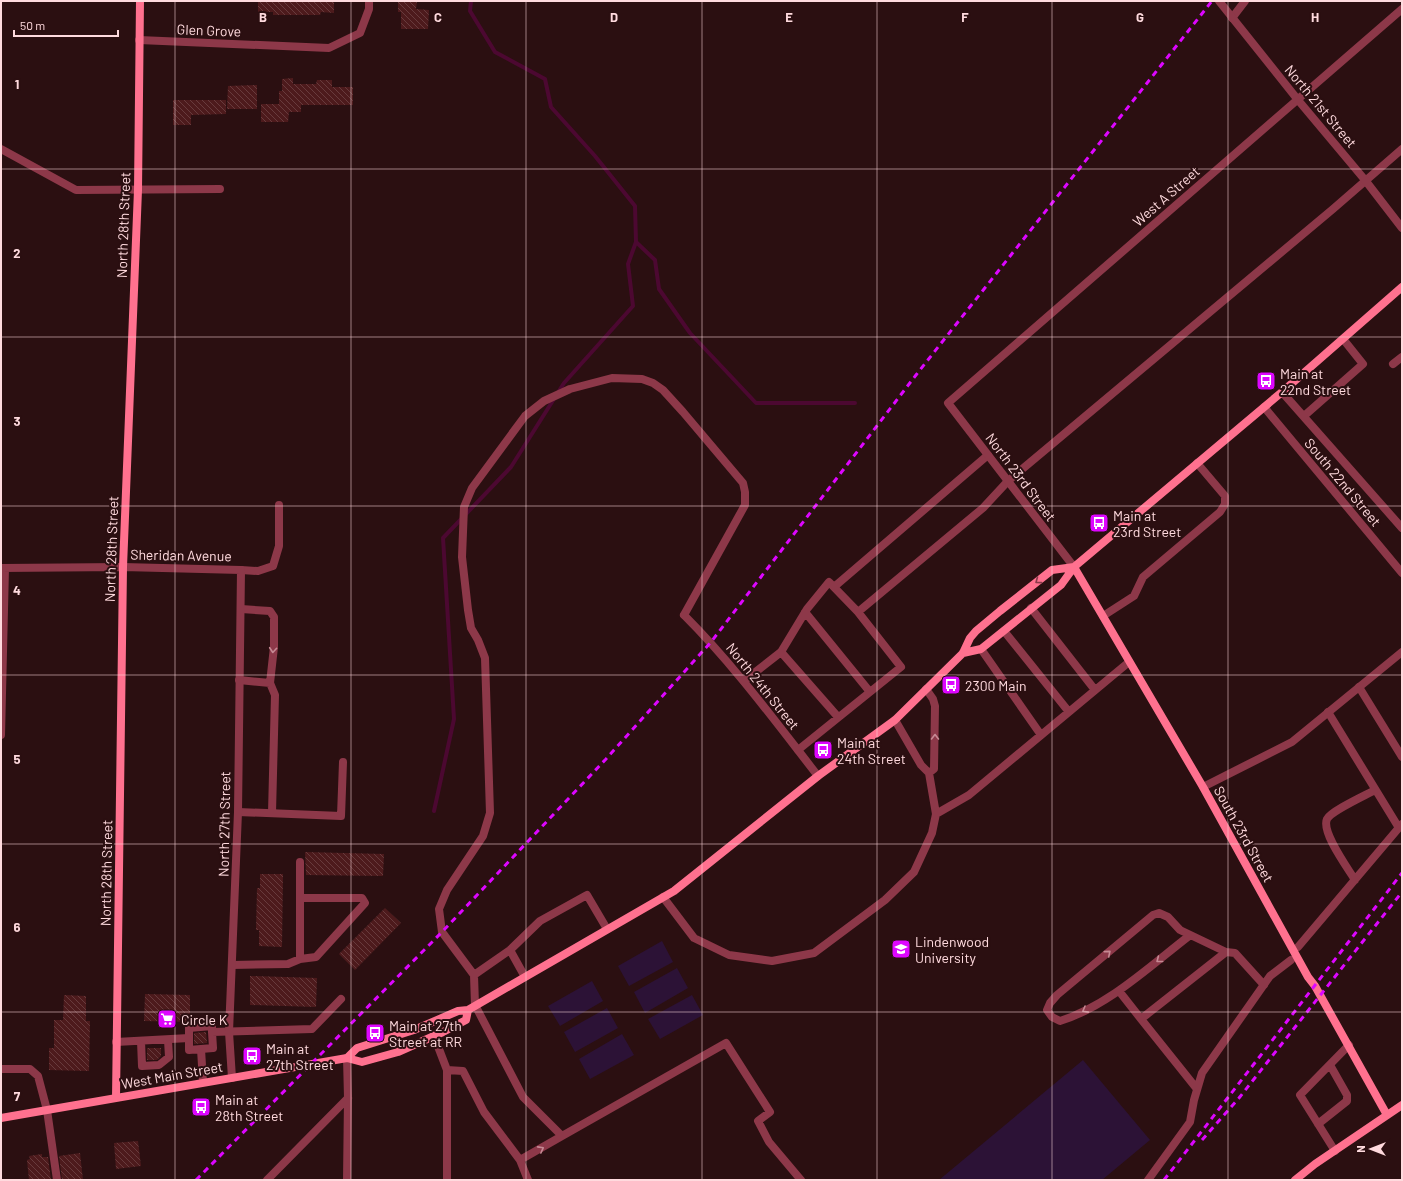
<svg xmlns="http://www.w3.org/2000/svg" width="1403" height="1181" viewBox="0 0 1403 1181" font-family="Barlow,sans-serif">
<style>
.pitch{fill:#2c1236}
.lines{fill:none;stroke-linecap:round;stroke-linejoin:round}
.stream{stroke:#4c0831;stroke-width:4}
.building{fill:url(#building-back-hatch)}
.lane{stroke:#8d3849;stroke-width:8}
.street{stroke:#8d3849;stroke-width:8}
.secondary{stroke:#ff718f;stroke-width:8}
.rail{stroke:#dd06ff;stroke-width:3;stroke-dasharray:6 5;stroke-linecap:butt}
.oneway{stroke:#8a3b4a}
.oneway2{stroke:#c68994}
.grid{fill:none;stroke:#ffdade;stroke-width:1;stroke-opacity:0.55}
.labels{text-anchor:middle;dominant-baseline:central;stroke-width:4;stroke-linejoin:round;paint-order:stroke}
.street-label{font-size:14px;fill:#ffdade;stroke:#2b0f11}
.poi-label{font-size:14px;fill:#ffdade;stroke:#2b0f11;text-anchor:start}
.grid-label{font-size:13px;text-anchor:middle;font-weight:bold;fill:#ffdade;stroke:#2b0f11;stroke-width:4;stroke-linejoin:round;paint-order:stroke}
</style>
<defs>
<pattern id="building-back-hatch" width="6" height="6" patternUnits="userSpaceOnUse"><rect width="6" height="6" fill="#4d1a1c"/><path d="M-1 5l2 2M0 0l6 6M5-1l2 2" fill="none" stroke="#683b3d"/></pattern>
</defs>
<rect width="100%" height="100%" fill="#2b0f11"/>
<!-- pitch -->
<path class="pitch" d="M 662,941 L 673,962 L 629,986 L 618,966 Z
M 677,968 L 688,988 L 645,1013 L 634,992 Z
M 592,981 L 603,1001 L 560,1026 L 548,1006 Z
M 692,995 L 703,1015 L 660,1039 L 648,1019 Z
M 607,1008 L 618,1028 L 575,1052 L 564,1032 Z
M 622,1034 L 634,1055 L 590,1079 L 579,1059 Z
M 1083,1060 L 1150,1140 L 1102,1180 L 939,1180 Z"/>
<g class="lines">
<!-- stream -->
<path class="stream" d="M 471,1 L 470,11 L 495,52 L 545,79 L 551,107 L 595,156 L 635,206 L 636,242 L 655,260 L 659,289 L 690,333 L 756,403 L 855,403
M 434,811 L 454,719 L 443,538 L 511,467 L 564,383 L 633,306 L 628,264 L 636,242"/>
</g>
<!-- building -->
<path class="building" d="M 258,1 L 334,1 L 334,13 L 321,12 L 320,15 L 273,15 L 273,12 L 258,12 Z
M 398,1 L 417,1 L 416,9 L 429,10 L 428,29 L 401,29 L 401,12 L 398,12 Z
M 293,78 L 293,84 L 316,84 L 317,80 L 332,80 L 332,87 L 353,87 L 353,105 L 301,105 L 301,112 L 289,112 L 288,122 L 261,122 L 261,104 L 279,104 L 279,91 L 282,91 L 282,79 Z
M 257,85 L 257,109 L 227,109 L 228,86 Z
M 173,100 L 226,100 L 226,114 L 191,115 L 191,125 L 173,125 Z
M 305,852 L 384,854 L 383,876 L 306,875 Z
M 260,874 L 283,874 L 282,947 L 259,946 L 259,930 L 256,930 L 257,888 L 260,888 Z
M 385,908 L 401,923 L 355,970 L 339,954 Z
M 250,976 L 317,978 L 316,1007 L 250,1005 Z
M 145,994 L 190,995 L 190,1022 L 144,1021 Z
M 64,995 L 86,996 L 86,1021 L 90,1021 L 89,1071 L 49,1070 L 49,1048 L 54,1048 L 54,1020 L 63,1020 Z
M 206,1032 L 207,1043 L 194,1044 L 194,1033 Z
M 147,1048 L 161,1048 L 161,1056 L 157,1060 L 147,1060 Z
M 138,1141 L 141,1166 L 116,1169 L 114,1143 Z
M 80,1153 L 83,1180 L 62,1180 L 59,1156 Z
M 42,1154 L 42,1157 L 48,1157 L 51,1180 L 29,1180 L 27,1160 L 30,1159 L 29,1156 Z"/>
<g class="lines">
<!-- lane -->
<path class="lane" d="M 1232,18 L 1245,1
M 1393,364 L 1402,357
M 1282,392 L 1402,528
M 1304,416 L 1363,364 L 1343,339
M 241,570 L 258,571 L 273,566 L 279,546 L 279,505
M 834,587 L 988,455
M 1031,608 L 1095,690
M 241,609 L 270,611 L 274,617 L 274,647 L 270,683
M 805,612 L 870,692
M 1103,616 L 1134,596 L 1143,577 L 1220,512 L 1225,504 L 1225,496 L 1197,463
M 1004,631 L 1069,712
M 981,649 L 1041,735
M 781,652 L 838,717
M 239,680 L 270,683 L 275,695 L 272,813
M 744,681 L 781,652 L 807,609 L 829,582 L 858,612 L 983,508 L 1008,481 L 1333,209 L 1402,149
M 1359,687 L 1402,757
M 926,689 L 933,699 L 935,706 L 934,769 L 929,773
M 1328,712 L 1399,828
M 798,750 L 901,667 L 858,612
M 238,812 L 341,816 L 343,762
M 936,814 L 969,795 L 1129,662
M 1355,880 C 1347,867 1321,832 1327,819 C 1331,811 1366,795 1375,790
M 663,897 L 694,938 L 729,955 L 772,961 L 814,953 L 885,900 L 914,872 L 932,833 L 936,814 L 929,773 L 921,765 L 895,720
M 607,929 L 587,895 L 540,921 L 510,950 L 474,975 L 475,1005 L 523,1097 L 562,1136 L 726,1043 L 770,1112 L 758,1121 L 769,1142 L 801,1180
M 1189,936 C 1150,966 1108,1006 1060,1021 L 1052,1017 L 1047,1010 L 1050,1003 L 1057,995 L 1153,915 L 1159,913 L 1168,917 L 1180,930 L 1226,952
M 1298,947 L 1402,824
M 510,950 L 525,977
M 300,959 L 300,898
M 232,965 L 288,964 L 300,959 L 316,957 L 365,903 L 362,898 L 300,898 L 300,862
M 474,975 L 442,932 L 439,909 L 447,890 L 483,836 L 490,813 L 485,658 L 478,640 L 471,628 L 468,610 L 462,557 L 464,507 L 472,488 L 525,416 L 544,401 L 570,389 L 612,378 L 642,379 L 653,383 L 663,390 L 683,412 L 743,483 L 745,492 L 745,505 L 684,615
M 1119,991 L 1141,1019
M 434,1036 L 447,1070 L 447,1180
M 189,1038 L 189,1028 L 212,1026 L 212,1032
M 141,1041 L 142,1066 L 159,1065 L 169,1057 L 168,1040
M 116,1042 L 189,1038 L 189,1050 L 201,1049 L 203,1082
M 201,1049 L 213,1048 L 212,1032 L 312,1029 L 341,999
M 1,1069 L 30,1069 L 38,1076 L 47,1110 L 57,1180
M 447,1070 L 463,1071 L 484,1112 L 520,1160 L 528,1180
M 1197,1089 L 1141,1019 L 1226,952 L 1235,953 L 1264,985
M 1318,1124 L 1347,1101 L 1347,1095 L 1330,1065
M 1335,1151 L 1300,1095 L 1349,1045
M 520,1160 L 562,1136
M 1148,1180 L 1190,1122 L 1194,1100 L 1202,1073 L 1270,976 L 1291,960"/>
<!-- street -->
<path class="street" d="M 1219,1 L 1298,100 L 1365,180 L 1402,228
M 139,40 L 329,48 L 360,33 L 369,9 L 369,1
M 1,149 L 76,190 L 220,189
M 1264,407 L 1402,573
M 1074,567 L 948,403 L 1402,9
M 1,568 L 123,567 L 241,570 L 238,812 L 229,1032 L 232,1078
M 684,615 C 734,665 775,721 818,776
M 1,735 L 5,568
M 1203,787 L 1292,742 L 1402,652
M 347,1058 L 348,1098 L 347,1180
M 267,1180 L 348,1098"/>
<!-- secondary -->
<path class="secondary" d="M 1074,567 L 1203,787 L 1308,977 L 1315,986 L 1387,1115
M 963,653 L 981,649 L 1061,585 L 1074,567 L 1282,392 L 1402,287
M 347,1058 L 357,1048 L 414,1030 L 458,1011 L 468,1010 L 674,891 L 818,776 L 895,720 L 963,653 L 970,638 L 976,631 L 1000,611 L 1052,570 L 1074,567
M 116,1098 L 123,567 L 138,190 L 140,1
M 1,1118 L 347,1058 L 362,1062 L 398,1052 L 443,1032 L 466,1020 L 468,1010
M 1295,1180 L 1315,1164 L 1402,1105"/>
<!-- rail -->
<path class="rail" d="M 1202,1140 L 1239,1098 L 1402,892
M 196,1180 L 442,932 L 606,759 L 711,642 L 916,375 L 1212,1
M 1164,1180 L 1402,873"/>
</g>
<!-- one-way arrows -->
<defs><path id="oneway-chevron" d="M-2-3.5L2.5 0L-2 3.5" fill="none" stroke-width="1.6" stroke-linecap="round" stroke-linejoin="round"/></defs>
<use class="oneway" href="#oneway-chevron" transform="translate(1038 581) rotate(143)"/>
<g class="oneway2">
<use href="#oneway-chevron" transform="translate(273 650) rotate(95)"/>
<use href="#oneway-chevron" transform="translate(935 737) rotate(-90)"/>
<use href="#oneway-chevron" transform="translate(1108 953) rotate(-40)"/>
<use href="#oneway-chevron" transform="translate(1159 960) rotate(142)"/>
<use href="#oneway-chevron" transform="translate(1085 1010) rotate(151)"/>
<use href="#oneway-chevron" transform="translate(541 1149) rotate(-28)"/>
</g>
<!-- grid -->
<path class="grid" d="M 175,1 L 175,1180M 351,1 L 351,1180M 526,1 L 526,1180M 702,1 L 702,1180M 877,1 L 877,1180M 1052,1 L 1052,1180M 1228,1 L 1228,1180M 1,169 L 1402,169M 1,337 L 1402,337M 1,506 L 1402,506M 1,675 L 1402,675M 1,844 L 1402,844M 1,1012 L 1402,1012"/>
<!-- icons -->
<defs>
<symbol id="bus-square" viewBox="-11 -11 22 22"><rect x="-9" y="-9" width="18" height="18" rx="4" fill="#dd06ff" stroke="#2b0f11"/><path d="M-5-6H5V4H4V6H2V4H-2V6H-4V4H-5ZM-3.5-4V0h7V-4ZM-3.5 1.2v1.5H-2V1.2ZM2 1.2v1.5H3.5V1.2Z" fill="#fff"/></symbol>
<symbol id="university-square" viewBox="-11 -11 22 22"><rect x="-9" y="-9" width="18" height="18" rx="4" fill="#dd06ff" stroke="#2b0f11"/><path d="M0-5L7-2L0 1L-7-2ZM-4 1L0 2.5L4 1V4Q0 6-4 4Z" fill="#fff"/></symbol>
<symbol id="supermarket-square" viewBox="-11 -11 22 22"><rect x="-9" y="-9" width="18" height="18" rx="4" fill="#dd06ff" stroke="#2b0f11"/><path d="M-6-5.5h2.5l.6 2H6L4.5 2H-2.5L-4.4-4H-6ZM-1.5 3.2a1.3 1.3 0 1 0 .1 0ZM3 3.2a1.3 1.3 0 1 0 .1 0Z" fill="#fff"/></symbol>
</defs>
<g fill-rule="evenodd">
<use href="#bus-square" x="1255" y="370" width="22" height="22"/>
<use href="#bus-square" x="1088" y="512" width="22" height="22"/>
<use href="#bus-square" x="940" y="674" width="22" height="22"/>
<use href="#bus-square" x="812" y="739" width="22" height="22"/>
<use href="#university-square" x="890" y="938" width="22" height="22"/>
<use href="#supermarket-square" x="156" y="1008" width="22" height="22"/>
<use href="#bus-square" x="364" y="1022" width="22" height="22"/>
<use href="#bus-square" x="241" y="1045" width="22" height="22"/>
<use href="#bus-square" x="190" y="1096" width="22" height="22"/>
</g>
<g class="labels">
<!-- street labels -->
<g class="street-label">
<text transform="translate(209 30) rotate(2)">Glen Grove</text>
<text transform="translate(1321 106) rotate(50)">North 21st Street</text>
<text transform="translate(1166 196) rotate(-41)">West A Street</text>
<text transform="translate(123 225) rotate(-88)">North 28th Street</text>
<text transform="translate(1021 477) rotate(53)">North 23rd Street</text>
<text transform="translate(1343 482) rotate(50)">South 22nd Street</text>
<text transform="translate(111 549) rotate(-88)">North 28th Street</text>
<text transform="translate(181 555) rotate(1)">Sheridan Avenue</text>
<text transform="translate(763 686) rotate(51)">North 24th Street</text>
<text transform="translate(224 824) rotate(-89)">North 27th Street</text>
<text transform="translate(1244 834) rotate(61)">South 23rd Street</text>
<text transform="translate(106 873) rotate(-89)">North 28th Street</text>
<text transform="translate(172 1075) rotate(-10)">West Main Street</text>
</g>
<!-- poi labels -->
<g class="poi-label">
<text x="1280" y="373">Main at<tspan x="1280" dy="16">22nd Street</tspan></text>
<text x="1113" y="515">Main at<tspan x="1113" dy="16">23rd Street</tspan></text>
<text x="965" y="685">2300 Main</text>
<text x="837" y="742">Main at<tspan x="837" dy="16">24th Street</tspan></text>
<text x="915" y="941">Lindenwood<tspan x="915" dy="16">University</tspan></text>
<text x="181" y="1019">Circle K</text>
<text x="389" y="1025">Main at 27th<tspan x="389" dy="16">Street at RR</tspan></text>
<text x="266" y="1048">Main at<tspan x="266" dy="16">27th Street</tspan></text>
<text x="215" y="1099">Main at<tspan x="215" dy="16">28th Street</tspan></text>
</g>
</g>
<g class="grid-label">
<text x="263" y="22">B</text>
<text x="438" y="22">C</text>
<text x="614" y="22">D</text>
<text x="789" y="22">E</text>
<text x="965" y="22">F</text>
<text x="1140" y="22">G</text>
<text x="1315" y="22">H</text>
<text x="17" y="89">1</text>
<text x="17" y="258">2</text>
<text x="17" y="426">3</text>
<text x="17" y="595">4</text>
<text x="17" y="764">5</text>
<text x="17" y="932">6</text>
<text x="17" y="1101">7</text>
</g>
<!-- border -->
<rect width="1403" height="1181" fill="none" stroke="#ffdade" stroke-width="4"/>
<!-- north arrow -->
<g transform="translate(1371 1149) rotate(270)" stroke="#2b0f11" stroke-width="3" paint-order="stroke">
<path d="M0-3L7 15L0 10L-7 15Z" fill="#ffdade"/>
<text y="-6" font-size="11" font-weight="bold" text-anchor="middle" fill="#ffdade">N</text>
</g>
<!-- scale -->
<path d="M14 30v6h104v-6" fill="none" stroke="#ffdade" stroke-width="2"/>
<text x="20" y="30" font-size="12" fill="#ffdade" stroke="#2b0f11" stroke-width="3" paint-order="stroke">50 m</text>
</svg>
